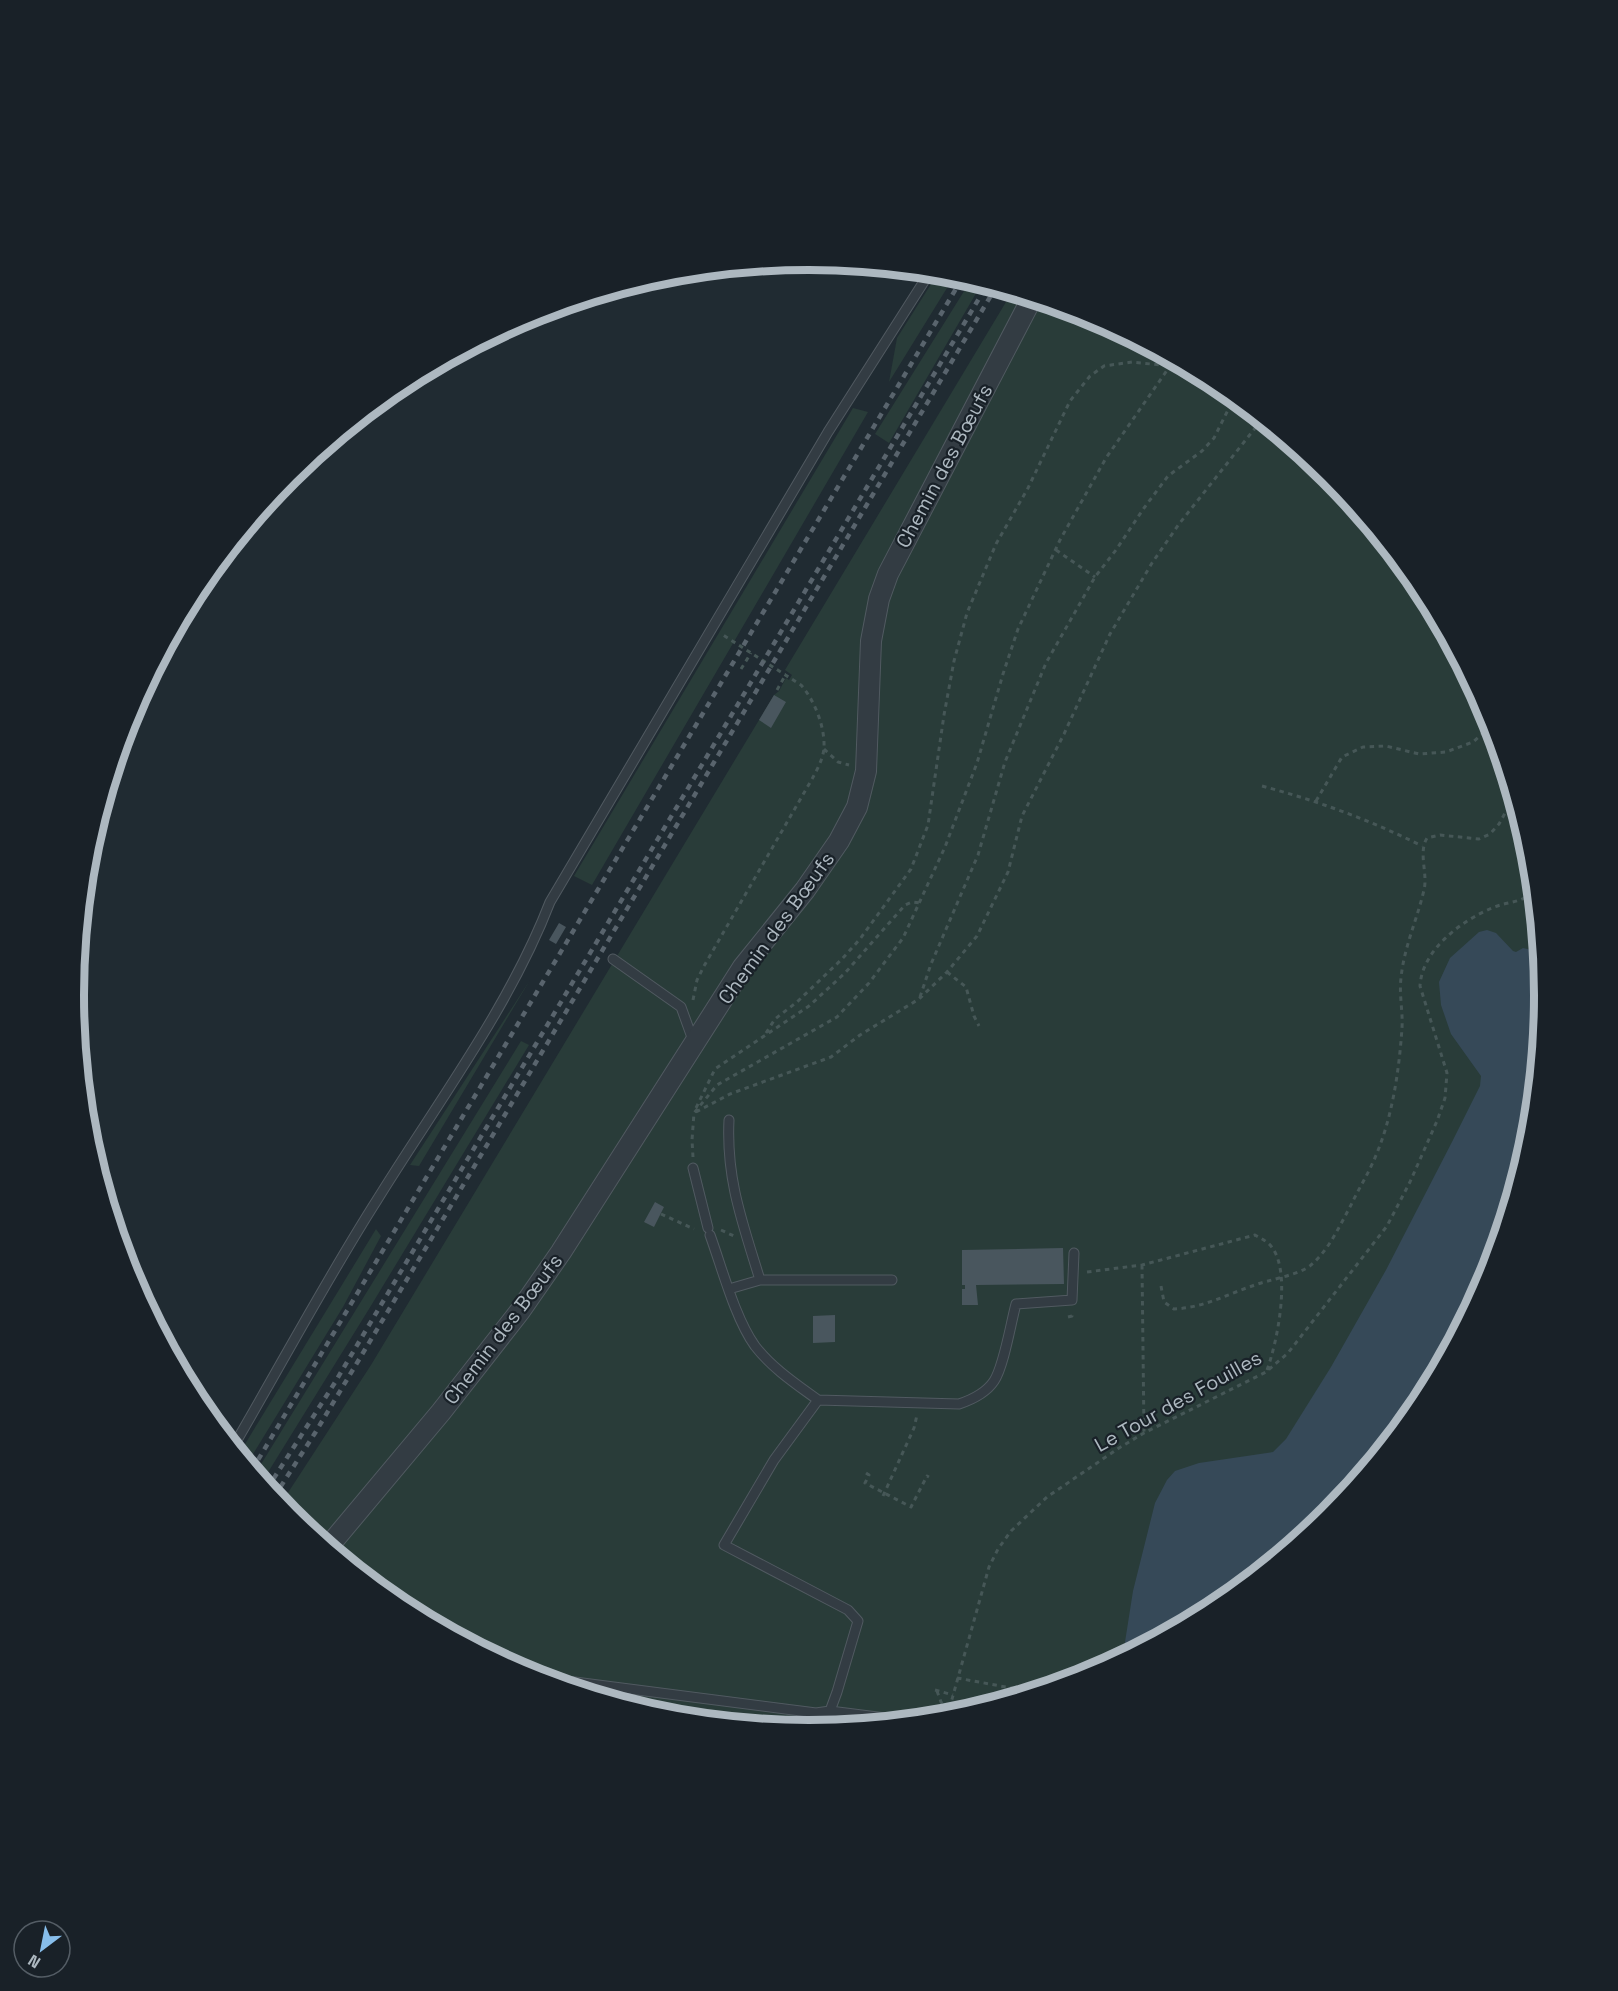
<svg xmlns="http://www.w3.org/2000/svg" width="1618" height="1991" viewBox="0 0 1618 1991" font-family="'Space Grotesk',sans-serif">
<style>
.green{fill:#293c39}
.water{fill:#364958}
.building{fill:#49565e}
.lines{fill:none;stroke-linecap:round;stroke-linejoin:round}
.lane-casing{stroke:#515a61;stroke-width:11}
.street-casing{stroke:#515a61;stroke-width:22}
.path{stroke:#465757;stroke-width:3;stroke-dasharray:4.5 4.5;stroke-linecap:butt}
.lane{stroke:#333c43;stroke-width:9}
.street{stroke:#333c43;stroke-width:20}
.rail{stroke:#59646d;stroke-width:4.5;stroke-dasharray:6 6;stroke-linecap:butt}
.labels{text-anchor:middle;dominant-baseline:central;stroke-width:4.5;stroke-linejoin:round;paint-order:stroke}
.street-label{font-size:20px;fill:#adb8c0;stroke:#192128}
.rim{fill:none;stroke:#adb8c0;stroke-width:8}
</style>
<rect width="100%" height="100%" fill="#202b32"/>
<!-- green -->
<path class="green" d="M 938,273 L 955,275 L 889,382 L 897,338 Z
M 971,280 L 982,283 L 889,443 L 875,434 Z
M 1012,292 L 1091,316 L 1218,384 L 1329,476 L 1421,587 L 1489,714 L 1530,852 L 1544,996 L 1530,1139 L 1488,1277 L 1420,1404 L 1329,1516 L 1217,1607 L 1090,1675 L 952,1717 L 809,1731 L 665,1717 L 527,1675 L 400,1607 L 289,1515 L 280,1505 L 371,1365 L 774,695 L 779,691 L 786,678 L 789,680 L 792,675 L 785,670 Z
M 853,408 L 868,412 L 592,885 L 574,876 Z
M 530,980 L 419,1166 L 410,1165 Z
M 521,1041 L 529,1045 L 369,1309 L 262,1482 L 255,1474 Z
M 376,1229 L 381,1236 L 343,1307 L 247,1464 L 239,1454 Z"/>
<!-- water -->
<path class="water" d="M 1487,930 L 1496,933 L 1513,951 L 1516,952 L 1523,948 L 1540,952 L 1544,996 L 1530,1139 L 1488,1277 L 1420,1404 L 1329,1516 L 1217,1607 L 1125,1656 L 1125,1642 L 1133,1591 L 1155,1503 L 1167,1480 L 1175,1471 L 1199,1463 L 1273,1452 L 1286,1439 L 1331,1367 L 1386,1270 L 1453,1140 L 1480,1086 L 1481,1076 L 1451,1034 L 1441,1005 L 1439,982 L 1450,958 L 1479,932 Z"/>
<!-- building -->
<path class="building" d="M 774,695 L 786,702 L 771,728 L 759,720 Z
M 559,923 L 566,927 L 556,944 L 549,940 Z
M 655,1202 L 664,1207 L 654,1227 L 644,1222 Z
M 1063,1248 L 1064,1284 L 976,1285 L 978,1305 L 962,1305 L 962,1289 L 965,1289 L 965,1285 L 962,1285 L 962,1250 Z
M 835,1315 L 835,1342 L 813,1343 L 813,1316 Z"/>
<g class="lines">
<defs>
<path id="lane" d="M 613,959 L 681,1007 L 694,1043
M 729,1120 C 726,1180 743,1224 760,1280
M 693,1168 L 708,1228
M 710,1235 C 722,1268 735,1318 755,1346 C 772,1368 796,1384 818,1400
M 729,1289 L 760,1280 L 892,1280
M 233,1447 C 281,1365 326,1280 377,1200 C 437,1103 509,1008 550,902 L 828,432 L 930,272
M 536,1677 L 816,1713 L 830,1711 L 909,1721
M 828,1729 L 830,1711 L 837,1692 L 858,1621 L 848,1610 L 724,1545 L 774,1460 L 818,1400 L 959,1404 C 971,1400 986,1393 994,1381 C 1004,1366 1011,1322 1016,1304 L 1072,1300 L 1074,1253"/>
<path id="street" d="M 328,1547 L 441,1412 L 520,1311 L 561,1252 L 743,967 L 805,890 L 839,841 L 857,807 L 866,771 L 871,641 L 879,599 L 888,574 L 1032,298"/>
</defs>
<!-- lane casing -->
<use href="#lane" class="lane-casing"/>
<!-- street casing -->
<use href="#street" class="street-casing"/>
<!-- path -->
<path class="path" d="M 1056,550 L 1095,577
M 741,669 L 751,653
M 777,690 L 786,674
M 824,749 L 838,762 L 849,765
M 1262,786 C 1318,801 1370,820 1422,846
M 1316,801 L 1342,757 L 1363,747 L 1386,746 L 1419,754 L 1446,752 L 1473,742 L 1492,725
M 947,972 L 966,987 L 974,1016 L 979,1026
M 920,997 L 931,964 L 978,855 L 1005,762 L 1046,663 L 1095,577 L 1116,550 L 1144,508 L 1168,476 L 1202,451 L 1214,438 L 1234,398
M 693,1000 L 697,980 L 704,966 L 812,779 C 817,770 823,759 824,748 C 825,727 815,701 801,685 L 723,635
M 766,1033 L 775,1019 L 797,1002 L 842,959 L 860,939 L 911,869 L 928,825 L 944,715 L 954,661 L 967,613 L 996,544 L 1028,488 L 1070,401 L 1090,376 L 1104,366 L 1132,362 L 1170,366
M 696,1108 L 715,1069 L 809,1006 L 845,973 L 905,905 L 912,902 L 921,903
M 696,1112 L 730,1094 L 831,1057 L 860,1035 L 919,999 L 947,972 L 977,936 L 1008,872 L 1022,816 L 1064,734 L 1110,634 L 1152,563 L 1179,524 L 1256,427 L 1258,417
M 693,1157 L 692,1140 L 694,1113 L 717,1085 L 837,1017 L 869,983 L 903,938 L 945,847 L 977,763 L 1003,674 L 1018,629 L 1060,540 L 1106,458 L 1170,366 L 1177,362
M 661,1214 L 694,1229
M 721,1230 L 734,1236
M 1142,1265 L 1144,1433
M 1087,1272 L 1142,1265 L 1255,1235 C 1262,1239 1269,1242 1273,1249 C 1291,1275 1277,1343 1267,1370
M 1161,1286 L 1164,1302 L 1174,1309 C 1202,1308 1226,1295 1252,1286 C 1267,1280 1300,1275 1311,1265 C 1329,1250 1340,1225 1351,1205 C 1358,1190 1367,1176 1374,1160 C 1392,1120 1399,1072 1402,1028 C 1403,1011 1399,995 1401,978 C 1404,947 1417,920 1424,890 C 1428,873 1418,853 1427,838 L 1440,835 L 1479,839 L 1490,834 L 1499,824 L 1514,797
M 1068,1317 L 1072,1316 L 1072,1313
M 866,1473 L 869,1475 L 865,1483 L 911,1507 L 927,1476 L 929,1477
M 883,1496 L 914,1428 L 917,1415
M 1105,1667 L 1110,1654
M 957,1678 L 1033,1692
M 935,1690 L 953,1695
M 937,1691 L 941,1702 L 948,1711
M 947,1717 L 989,1567 L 998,1549 L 1011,1531 L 1047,1497 L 1119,1448 L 1144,1433 L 1266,1372 L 1288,1353 L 1387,1226 L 1410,1182 L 1437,1121 L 1445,1098 L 1447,1073 L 1420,986 C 1422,950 1461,921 1492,908 C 1507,901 1523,904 1534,890"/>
<!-- lane -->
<use href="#lane" class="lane"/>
<!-- street -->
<use href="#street" class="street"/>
<!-- rail -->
<path class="rail" d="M 252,1470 L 963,277
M 267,1489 L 334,1384 L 987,285
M 274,1497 L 315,1433 L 427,1246 L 996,287"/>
</g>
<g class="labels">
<!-- street labels -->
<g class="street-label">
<text transform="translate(944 466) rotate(-62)">Chemin des Bœufs</text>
<text transform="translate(776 928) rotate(-54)">Chemin des Bœufs</text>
<text transform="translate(503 1329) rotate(-53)">Chemin des Bœufs</text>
<text transform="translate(1178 1401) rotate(-29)">Le Tour des Fouilles</text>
</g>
</g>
<!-- crop -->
<path d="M0 0H1618V1991H0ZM84 995a725 725 0 1 1 1450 0a725 725 0 1 1-1450 0Z" fill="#192128" fill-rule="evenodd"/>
<path class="rim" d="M84 995a725 725 0 1 1 1450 0a725 725 0 1 1-1450 0Z"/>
<!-- north arrow -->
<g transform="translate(42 1949) rotate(212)"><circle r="28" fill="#192128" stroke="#545d65" stroke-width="1.5"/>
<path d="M0-4.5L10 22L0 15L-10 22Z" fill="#87beeb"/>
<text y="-9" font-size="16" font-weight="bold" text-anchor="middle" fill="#adb8c0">N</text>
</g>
</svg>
